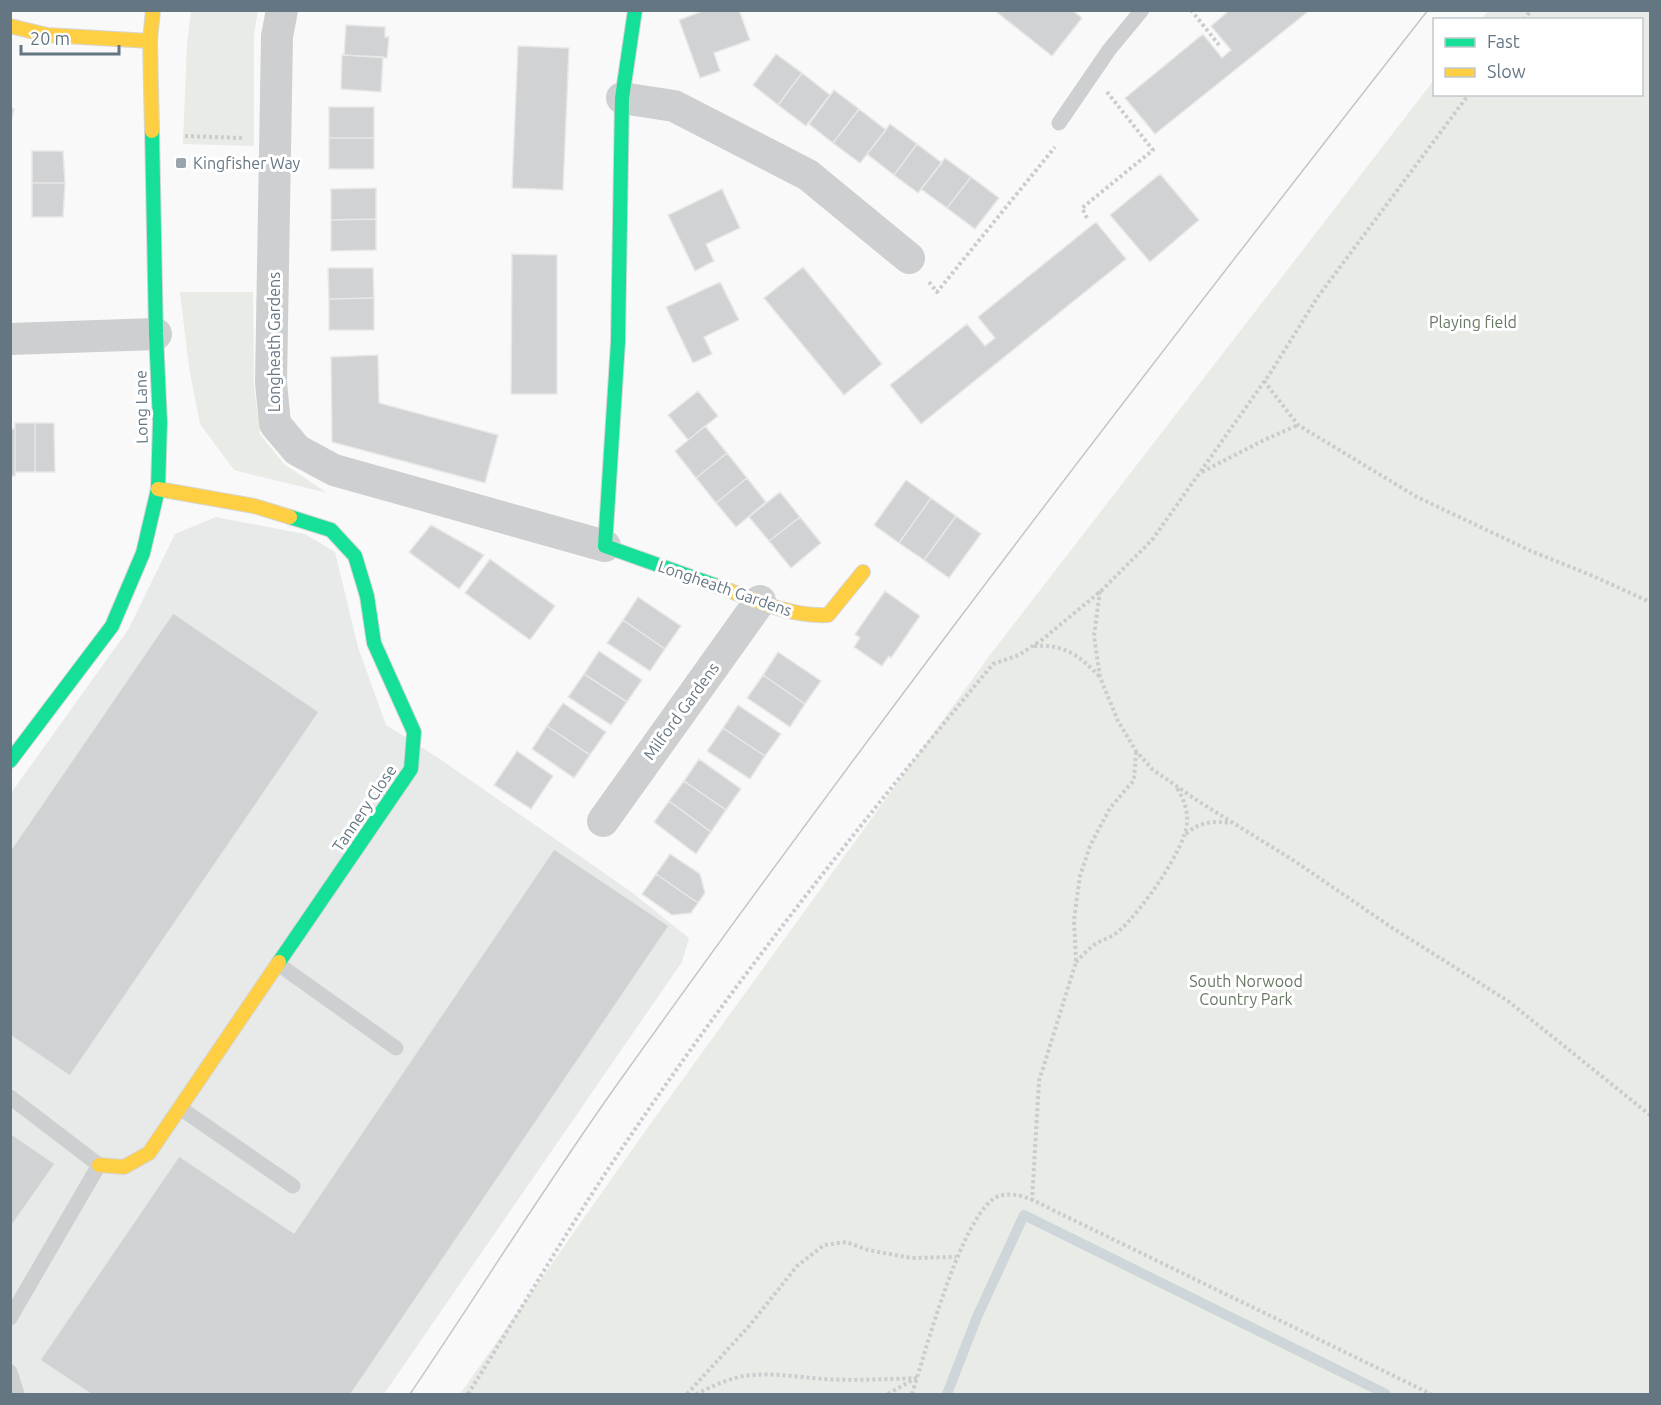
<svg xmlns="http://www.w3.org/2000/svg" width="1661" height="1405" viewBox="0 0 1661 1405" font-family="Ubuntu,sans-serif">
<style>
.built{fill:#e8e9e9}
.green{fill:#e8ebe6}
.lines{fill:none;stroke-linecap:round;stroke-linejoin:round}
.stream{stroke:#ced6d9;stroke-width:10}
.building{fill:#d0d2d3;stroke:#e8e8e8;stroke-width:1.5}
.fast-casing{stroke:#d5d6d7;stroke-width:16}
.slow-casing{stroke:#d5d6d7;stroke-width:16}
.path{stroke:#cbcccd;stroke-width:4;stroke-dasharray:3 3;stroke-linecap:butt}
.lane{stroke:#cecfd0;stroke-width:15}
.street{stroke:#cecfd0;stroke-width:32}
.fast{stroke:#16e098;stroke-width:14}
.slow{stroke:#ffcf43;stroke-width:14}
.tram{stroke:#c3c5c6;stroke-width:1.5}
.poi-dot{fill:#99a4ac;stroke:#fff;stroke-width:2}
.labels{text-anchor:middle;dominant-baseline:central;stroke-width:6;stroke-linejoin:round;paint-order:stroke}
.poi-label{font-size:16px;fill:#657683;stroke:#fff;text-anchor:start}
.park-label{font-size:16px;fill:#687a64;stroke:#fff}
.street-label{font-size:16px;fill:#657683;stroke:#fff}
</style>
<rect width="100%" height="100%" fill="#f9f9f9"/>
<!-- built -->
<path class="built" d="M 216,517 L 305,534 L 335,552 L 358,647 L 386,725 L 440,759 L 630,891 L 689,938 L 682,962 L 384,1394 L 11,1394 L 11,793 L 128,630 L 175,534 Z"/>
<!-- green -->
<path class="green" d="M 191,11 L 258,11 L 254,34 L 254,146 L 183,144 L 187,45 Z
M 1488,11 L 1650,11 L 1650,1394 L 460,1394 L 641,1137 L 990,655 L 1434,80 L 1434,94 L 1642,94 L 1642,20 L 1481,19 Z
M 180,292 L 253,292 L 254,387 L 260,434 L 284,464 L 327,493 L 234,470 L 200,424 L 189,368 Z"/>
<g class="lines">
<!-- stream -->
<path class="stream" d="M 947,1394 L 977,1317 L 1024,1215 L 1386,1394"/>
</g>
<!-- building -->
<path class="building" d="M 705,10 L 739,10 L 750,40 L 714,53 L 720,71 L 700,78 L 679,20 Z
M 994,10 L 1072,10 L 1082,18 L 1052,56 Z
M 1230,10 L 1310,10 L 1155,134 L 1125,98 L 1203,34 L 1222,58 L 1231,50 L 1211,26 Z
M 346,25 L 385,27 L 385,37 L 389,37 L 387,58 L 344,55 Z
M 518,46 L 569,48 L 563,190 L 512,188 Z
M 776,54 L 802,73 L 778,105 L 753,85 Z
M 342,55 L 383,57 L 381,92 L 341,89 Z
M 802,73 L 830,95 L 806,126 L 778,105 Z
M 834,90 L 859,109 L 833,143 L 809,124 Z
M 329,107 L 374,107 L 374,138 L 329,138 Z
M 10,108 L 14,109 L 10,126 Z
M 859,109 L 886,130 L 860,163 L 833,143 Z
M 890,124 L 917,144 L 894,175 L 867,154 Z
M 329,138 L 374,138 L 374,169 L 329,169 Z
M 917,144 L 942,163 L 918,193 L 894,175 Z
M 32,151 L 63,151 L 65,183 L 32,183 Z
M 945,158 L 971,177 L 947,208 L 921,189 Z
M 1160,174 L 1199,220 L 1150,262 L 1110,215 Z
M 971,177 L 999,198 L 975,229 L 947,208 Z
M 32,183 L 65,183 L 63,217 L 32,217 Z
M 376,188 L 376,219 L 331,220 L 331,189 Z
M 722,189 L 740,228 L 706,244 L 714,261 L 695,271 L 668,215 Z
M 376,219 L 376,250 L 331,251 L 331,220 Z
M 1096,222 L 1126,259 L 921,424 L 890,385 L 967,324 L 985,346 L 995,338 L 978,317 Z
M 512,254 L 557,255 L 557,394 L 511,394 Z
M 803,267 L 882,364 L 844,395 L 764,298 Z
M 328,268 L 373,268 L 374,298 L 329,299 Z
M 720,282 L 739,320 L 704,337 L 712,354 L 693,363 L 666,307 Z
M 374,298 L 374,330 L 329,330 L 329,299 Z
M 378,355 L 379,403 L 498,435 L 485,483 L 332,442 L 331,357 Z
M 698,391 L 718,416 L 688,440 L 668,415 Z
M 15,423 L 35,423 L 35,472 L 15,472 Z
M 35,423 L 54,423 L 55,472 L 35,472 Z
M 705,426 L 727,453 L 696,478 L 675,451 Z
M 10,429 L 15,429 L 15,476 L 10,476 Z
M 727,453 L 747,478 L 716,503 L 696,478 Z
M 747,478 L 766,502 L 736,527 L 716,503 Z
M 906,480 L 931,498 L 899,543 L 874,525 Z
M 780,492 L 800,517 L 769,541 L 749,517 Z
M 931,498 L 956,516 L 924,560 L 899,543 Z
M 956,516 L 981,534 L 949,578 L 924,560 Z
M 800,517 L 821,543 L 791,568 L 769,541 Z
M 431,525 L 484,555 L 459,589 L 409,552 Z
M 490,559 L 555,606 L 530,640 L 465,593 Z
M 885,591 L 920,616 L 891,658 L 889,656 L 882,666 L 854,647 L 860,638 L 855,634 Z
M 638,597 L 681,626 L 665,649 L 623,620 Z
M 173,613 L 319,712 L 70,1076 L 10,1035 L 10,851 Z
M 623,620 L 665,649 L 650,671 L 607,643 Z
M 599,651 L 642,680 L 627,702 L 584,674 Z
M 778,652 L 821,681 L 805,704 L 763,675 Z
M 584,674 L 627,702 L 611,725 L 568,697 Z
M 763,675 L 805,704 L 790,727 L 747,698 Z
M 563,703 L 606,732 L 590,755 L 547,726 Z
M 738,705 L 781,734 L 765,756 L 723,728 Z
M 547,726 L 590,755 L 574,778 L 532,749 Z
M 723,728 L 765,756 L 750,779 L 707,751 Z
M 517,751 L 553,776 L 531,809 L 494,785 Z
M 699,759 L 741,789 L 726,810 L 684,781 Z
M 684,781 L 726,810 L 711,832 L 669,801 Z
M 669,801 L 711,832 L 696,854 L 654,822 Z
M 554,849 L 669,926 L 351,1394 L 91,1394 L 40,1360 L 179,1156 L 294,1233 Z
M 670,854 L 700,874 L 705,893 L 698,903 L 656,874 Z
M 656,874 L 698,903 L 691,913 L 672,915 L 642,894 Z
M 10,1133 L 55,1164 L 10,1228 Z"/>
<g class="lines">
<defs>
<path id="fast" d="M 635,10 L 622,98 L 618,342 L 605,546 L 717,586
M 10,761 L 112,626 L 143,553 L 158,489 L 160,422 L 156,334 L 152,131
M 279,962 L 411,769 L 414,732 L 374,643 L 367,596 L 355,556 L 331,530 L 290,517"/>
<path id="slow" d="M 10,26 L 47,35 L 150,41
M 152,131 L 150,41 L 153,10
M 158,489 L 254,506 L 290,517
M 717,586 C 753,599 789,617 828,615 L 863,572
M 99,1165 L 124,1167 L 149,1153 L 279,962"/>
</defs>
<!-- fast casing -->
<use href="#fast" class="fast-casing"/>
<!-- slow casing -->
<use href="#slow" class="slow-casing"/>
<!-- path -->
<path class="path" d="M 1191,10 L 1219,45
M 1524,20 L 1531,10
M 185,136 L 243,138
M 1087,218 L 1082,208 L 1153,150 L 1107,92
M 929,282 L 937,292 L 1055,147
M 1264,381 L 1298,425 L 1417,497 L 1531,551 L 1593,576 L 1650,602
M 1202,472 L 1264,440 L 1298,425
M 1100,591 L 1094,636 L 1100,677 L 1118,721 L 1136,751 L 1152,769 L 1198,801 L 1296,862 L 1391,927 L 1508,1001 L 1650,1115
M 1034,646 C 1064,644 1079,655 1100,677
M 1186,834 C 1200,821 1214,821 1231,823
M 1076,962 C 1082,956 1089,948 1097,943 C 1105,939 1114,936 1121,929 C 1141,911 1185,850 1187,823 C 1188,810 1184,800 1177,788
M 1032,1201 L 1039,1081 L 1076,962 L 1074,920 L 1080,876 L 1090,846 L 1110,808 L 1134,780 L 1136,752
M 468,1394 C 521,1310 571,1223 627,1141 C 739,975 865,818 993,664 L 1019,655 L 1043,639 L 1101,591 L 1152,540 L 1271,372 L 1317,298 L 1469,94
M 687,1394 L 750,1325 L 797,1266 L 824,1245 L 846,1242 L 868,1250 L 912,1258 L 956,1257
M 696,1394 C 711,1387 727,1379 744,1376 C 770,1372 797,1377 823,1379 C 855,1381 886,1379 917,1378
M 888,1394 L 916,1378
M 912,1394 C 924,1357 963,1208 999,1196 C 1020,1189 1045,1207 1063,1215 L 1431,1394"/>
<!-- lane -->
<path class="lane" d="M 1059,123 L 1109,50 L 1142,10
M 278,964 L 396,1048
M 10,1097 L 99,1165 L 10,1318
M 180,1108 L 293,1186
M 10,1372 L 17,1394"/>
<!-- street -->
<path class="street" d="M 282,10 L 277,36 L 271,383 L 275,424 L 297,450 L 334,470 L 605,546
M 622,98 L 674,106 L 808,175 L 909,258
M 10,339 L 156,334
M 603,821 L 760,601"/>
<!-- fast -->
<use href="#fast" class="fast"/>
<!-- slow -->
<use href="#slow" class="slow"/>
<!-- tram -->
<path class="tram" d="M 410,1394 C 479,1292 545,1186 616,1086 C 877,720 1151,364 1428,10"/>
</g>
<!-- markers -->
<rect class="poi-dot" x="175" y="157" width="12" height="12" rx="3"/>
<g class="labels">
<!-- poi labels -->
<g class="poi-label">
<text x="193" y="163">Kingfisher Way</text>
</g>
<!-- park labels -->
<g class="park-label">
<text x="1473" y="322">Playing field</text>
<text x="1246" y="981">South Norwood<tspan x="1246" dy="18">Country Park</tspan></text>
</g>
<!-- street labels -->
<g class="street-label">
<text transform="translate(274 342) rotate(-90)">Longheath Gardens</text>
<text transform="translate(141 407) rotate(-91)">Long Lane</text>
<text transform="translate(725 588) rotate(19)">Longheath Gardens</text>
<text transform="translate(681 711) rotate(-54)">Milford Gardens</text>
<text transform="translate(364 808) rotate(-56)">Tannery Close</text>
</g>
</g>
<!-- border -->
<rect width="1661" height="1405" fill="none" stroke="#657683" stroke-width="24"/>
<!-- legend -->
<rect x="1433" y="18" width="210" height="78" fill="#ffffff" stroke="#c1c8cd" stroke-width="1.5"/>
<rect x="1445" y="38" width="30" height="9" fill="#16e098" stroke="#c1c8cd" stroke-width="1.5"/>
<text x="1487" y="48" font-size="18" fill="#657683">Fast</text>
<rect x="1445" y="68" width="30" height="9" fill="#ffcf43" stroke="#c1c8cd" stroke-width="1.5"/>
<text x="1487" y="78" font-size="18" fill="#657683">Slow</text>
<!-- scale -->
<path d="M21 45v9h98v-9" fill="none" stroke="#657683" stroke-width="3"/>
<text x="30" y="45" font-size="18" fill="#657683" stroke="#ffffff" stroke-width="4.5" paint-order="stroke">20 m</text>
</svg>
